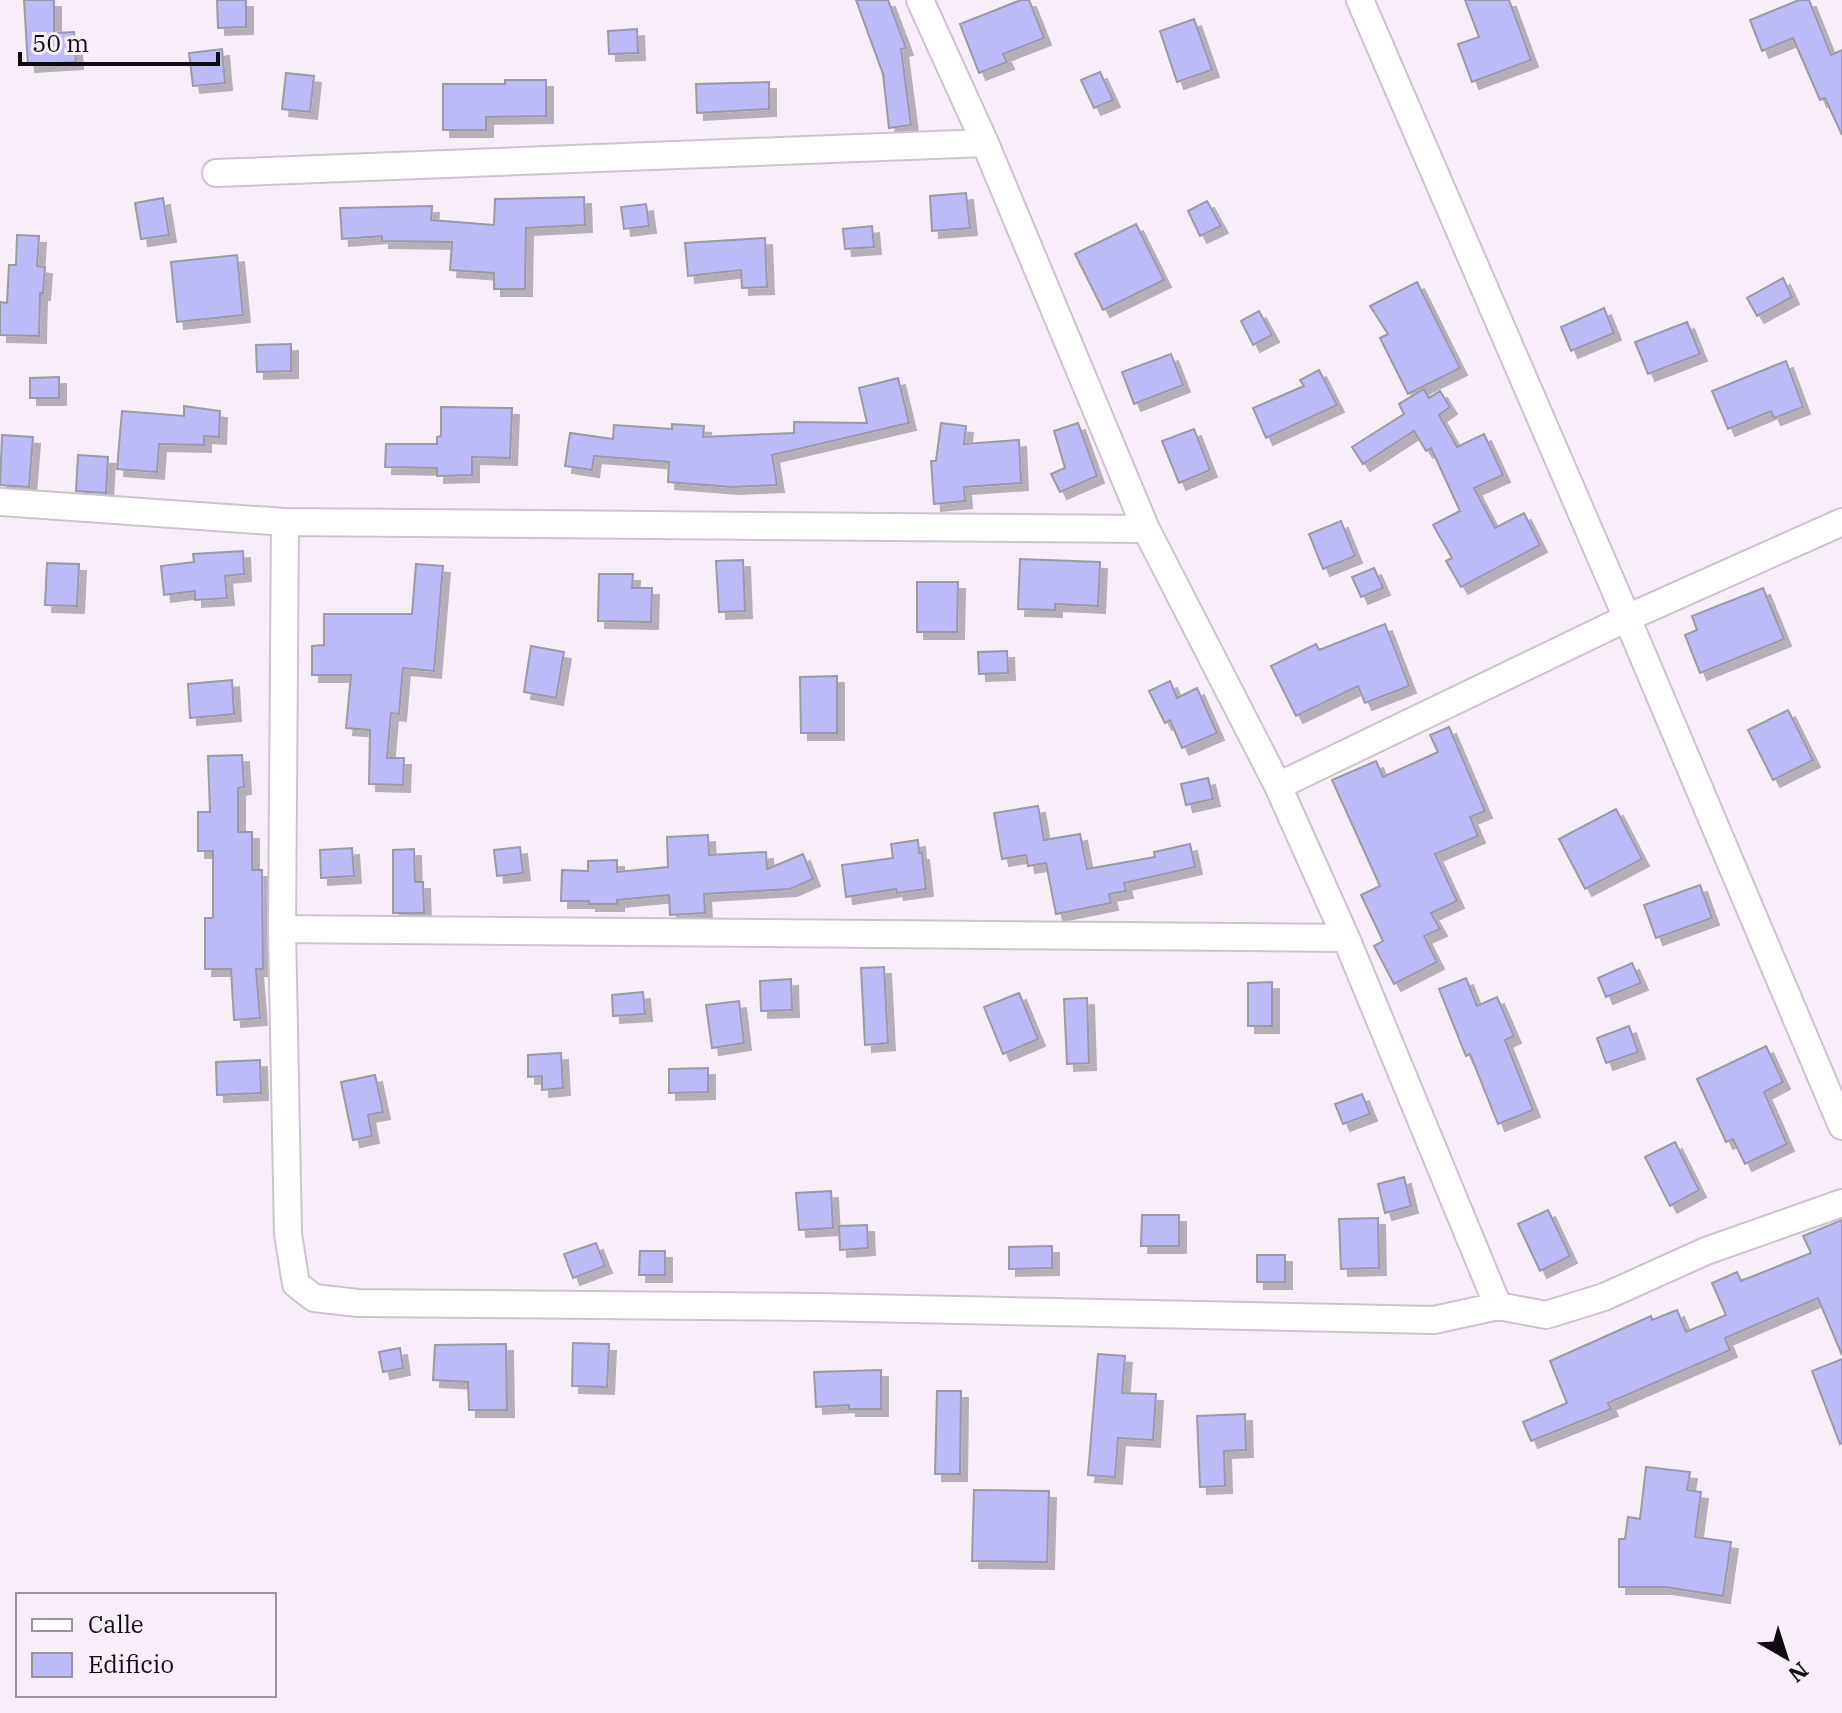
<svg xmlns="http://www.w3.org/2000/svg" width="1842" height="1713" viewBox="0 0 1842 1713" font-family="'IBM Plex Serif',serif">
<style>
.building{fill:#bdbaf8;stroke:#9a99a7;stroke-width:2;filter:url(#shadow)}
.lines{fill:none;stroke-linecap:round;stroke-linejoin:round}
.minor-casing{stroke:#cdc3cf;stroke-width:30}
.minor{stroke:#fff;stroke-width:26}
</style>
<defs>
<filter id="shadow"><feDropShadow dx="7" dy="7" stdDeviation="0" flood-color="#0004"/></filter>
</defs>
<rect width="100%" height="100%" fill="#f8eefa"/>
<!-- building -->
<path class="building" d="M 24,0 L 54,0 L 54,33 L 74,32 L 76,62 L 28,65 Z
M 217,0 L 246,0 L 246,27 L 218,28 Z
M 856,0 L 888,0 L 906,48 L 901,49 L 911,125 L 889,128 L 883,74 Z
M 1021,0 L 1029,0 L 1044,38 L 1003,54 L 1007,62 L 979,73 L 960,24 Z
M 1465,0 L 1509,0 L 1531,60 L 1472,82 L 1458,44 L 1479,37 Z
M 1799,0 L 1809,0 L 1831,55 L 1842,50 L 1842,135 L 1825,98 L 1820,100 L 1793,38 L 1762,51 L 1750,20 Z
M 1194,19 L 1212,70 L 1177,82 L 1160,31 Z
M 637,29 L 638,53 L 609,54 L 608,31 Z
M 222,49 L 225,83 L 193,86 L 189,53 Z
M 1100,72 L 1113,100 L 1094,108 L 1081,80 Z
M 286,73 L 314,76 L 310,112 L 282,109 Z
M 505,80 L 546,80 L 546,116 L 486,117 L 486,130 L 443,130 L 443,84 L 505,84 Z
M 769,82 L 769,109 L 697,113 L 696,84 Z
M 966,193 L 970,228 L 932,231 L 930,196 Z
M 584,197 L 585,225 L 526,228 L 525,289 L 494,289 L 494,273 L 450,270 L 452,242 L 382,241 L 382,236 L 342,239 L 340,208 L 432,206 L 431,220 L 494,225 L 495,199 Z
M 163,198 L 169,235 L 141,239 L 135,203 Z
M 1207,201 L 1221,226 L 1200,236 L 1188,211 Z
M 646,204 L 649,226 L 624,229 L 621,207 Z
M 1136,224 L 1164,280 L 1103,310 L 1075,254 Z
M 872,226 L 874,247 L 845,249 L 843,229 Z
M 17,235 L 39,236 L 37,266 L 45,267 L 43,293 L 40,293 L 39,336 L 0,335 L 0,302 L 7,303 L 9,265 L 16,265 Z
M 765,238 L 767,287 L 742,288 L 741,270 L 688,276 L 685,243 Z
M 237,255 L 243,315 L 177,322 L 171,262 Z
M 1783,278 L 1792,297 L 1757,316 L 1747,298 Z
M 1417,282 L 1460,368 L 1408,394 L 1380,338 L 1388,334 L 1370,306 Z
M 1604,308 L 1614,333 L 1571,351 L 1561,327 Z
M 1259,311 L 1272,335 L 1253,345 L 1241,321 Z
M 1687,322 L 1700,354 L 1648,374 L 1635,342 Z
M 291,344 L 291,371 L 257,372 L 256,345 Z
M 1171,354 L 1183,385 L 1134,404 L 1122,372 Z
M 1786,361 L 1803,407 L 1774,418 L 1771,411 L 1728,429 L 1712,391 Z
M 1319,370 L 1337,405 L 1266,438 L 1253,408 L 1304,386 L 1300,380 Z
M 59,377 L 59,398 L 30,398 L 30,378 Z
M 898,378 L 909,423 L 772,455 L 777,485 L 732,487 L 668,482 L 669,462 L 594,456 L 592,470 L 565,466 L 570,433 L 613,439 L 614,425 L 672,429 L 672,424 L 704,426 L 703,437 L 794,433 L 794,422 L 867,423 L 859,388 Z
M 1424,389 L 1429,398 L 1440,391 L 1450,407 L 1439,415 L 1457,447 L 1484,434 L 1503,475 L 1474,488 L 1495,528 L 1524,513 L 1540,545 L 1461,587 L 1446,561 L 1452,558 L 1433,525 L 1460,511 L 1431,448 L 1426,451 L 1414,431 L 1363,464 L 1352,447 L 1404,414 L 1399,404 Z
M 184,406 L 220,411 L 219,437 L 204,436 L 204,445 L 159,444 L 157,472 L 117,469 L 122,411 L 184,416 Z
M 441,407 L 512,408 L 510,458 L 472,457 L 472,475 L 437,476 L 437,468 L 385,467 L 386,444 L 437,444 L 437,437 L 441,436 Z
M 941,423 L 966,426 L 964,444 L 1019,440 L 1021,483 L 964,487 L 965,501 L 934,504 L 931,461 L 936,461 Z
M 1078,423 L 1097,476 L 1060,492 L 1051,474 L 1065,468 L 1054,431 Z
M 1194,429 L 1210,470 L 1179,483 L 1162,441 Z
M 2,435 L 33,437 L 29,487 L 0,485 Z
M 78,455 L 108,457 L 106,493 L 76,491 Z
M 1341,521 L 1355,556 L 1323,569 L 1309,534 Z
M 243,551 L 244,574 L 225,576 L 227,598 L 195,600 L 195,591 L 164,595 L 161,566 L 194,562 L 193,554 Z
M 1020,559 L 1100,562 L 1098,606 L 1055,604 L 1055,610 L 1018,609 Z
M 743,560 L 745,611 L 719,612 L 716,561 Z
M 47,563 L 79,564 L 77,606 L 45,605 Z
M 416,564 L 443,566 L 434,671 L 403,668 L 399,714 L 391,713 L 387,758 L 404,758 L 403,785 L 369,784 L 370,730 L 346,728 L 351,675 L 312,675 L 312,646 L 324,645 L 324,614 L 412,614 Z
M 1374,568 L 1383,588 L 1361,597 L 1352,577 Z
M 599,574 L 633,574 L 632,588 L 652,588 L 651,622 L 598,621 Z
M 917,582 L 958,582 L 957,632 L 917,632 Z
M 1763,588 L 1784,639 L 1700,673 L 1685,635 L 1697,630 L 1692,616 Z
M 1385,624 L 1409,686 L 1365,703 L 1358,686 L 1296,716 L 1271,666 L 1316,644 L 1319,650 Z
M 531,646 L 564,652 L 556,698 L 524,692 Z
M 1007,651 L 1008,673 L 979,674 L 978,652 Z
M 837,676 L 837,733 L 801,733 L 800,677 Z
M 232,680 L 234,714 L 190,718 L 188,684 Z
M 1170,681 L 1177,698 L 1197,688 L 1217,733 L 1182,748 L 1170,720 L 1165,723 L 1149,691 Z
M 1788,710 L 1813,760 L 1773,780 L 1748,730 Z
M 1449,727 L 1485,811 L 1470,817 L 1478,836 L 1435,854 L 1457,901 L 1431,913 L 1440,929 L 1424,936 L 1437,962 L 1394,984 L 1374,946 L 1383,941 L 1361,895 L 1380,886 L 1332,780 L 1376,761 L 1383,777 L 1438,752 L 1430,735 Z
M 242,755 L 244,787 L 238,788 L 238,832 L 252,832 L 252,870 L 262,870 L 263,969 L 256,969 L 260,1018 L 234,1020 L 231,969 L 205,969 L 205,918 L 213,918 L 213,851 L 198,851 L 198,812 L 210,812 L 208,756 Z
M 1208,778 L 1213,799 L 1186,805 L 1181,784 Z
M 1038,806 L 1044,840 L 1080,834 L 1087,869 L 1155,857 L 1154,852 L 1190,844 L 1195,867 L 1124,883 L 1126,891 L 1109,894 L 1111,903 L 1056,914 L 1046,863 L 1028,866 L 1026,855 L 1002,859 L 994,813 Z
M 1616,809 L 1642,859 L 1585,889 L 1559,839 Z
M 708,835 L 709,855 L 766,852 L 767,869 L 803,854 L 813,879 L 790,889 L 704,894 L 705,913 L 670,915 L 669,895 L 617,900 L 617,904 L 589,904 L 589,901 L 561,901 L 562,870 L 588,871 L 588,861 L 617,860 L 617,872 L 668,867 L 667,837 Z
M 918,840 L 919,853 L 922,853 L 926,889 L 897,893 L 896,889 L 846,897 L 842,865 L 893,858 L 891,844 Z
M 520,847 L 523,873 L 497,876 L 494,850 Z
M 352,848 L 354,876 L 321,878 L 320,850 Z
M 414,849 L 415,882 L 423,882 L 424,913 L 393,913 L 393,850 Z
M 1700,885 L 1712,918 L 1656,938 L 1644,905 Z
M 1632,963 L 1641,983 L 1606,997 L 1598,978 Z
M 884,967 L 888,1043 L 865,1045 L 861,968 Z
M 1466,978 L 1477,1006 L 1497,997 L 1514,1036 L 1505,1040 L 1533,1110 L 1498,1124 L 1470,1054 L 1466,1056 L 1439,989 Z
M 791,979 L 792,1010 L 761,1011 L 760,981 Z
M 1272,982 L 1272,1026 L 1248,1026 L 1248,983 Z
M 643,992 L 645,1014 L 613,1016 L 612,995 Z
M 1019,993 L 1038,1039 L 1003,1054 L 984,1007 Z
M 1087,998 L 1089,1063 L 1067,1064 L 1064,999 Z
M 739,1001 L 744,1043 L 712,1048 L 706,1005 Z
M 1629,1026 L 1638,1052 L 1606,1063 L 1597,1038 Z
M 1766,1046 L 1783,1082 L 1764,1092 L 1787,1144 L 1745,1164 L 1733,1139 L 1726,1142 L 1697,1079 Z
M 561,1053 L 563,1088 L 542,1090 L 542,1076 L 528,1077 L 528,1055 Z
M 260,1060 L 261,1093 L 217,1095 L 216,1062 Z
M 708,1068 L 708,1092 L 669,1093 L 669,1069 Z
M 375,1075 L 383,1112 L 368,1115 L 372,1136 L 353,1140 L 341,1082 Z
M 1362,1094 L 1370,1114 L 1343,1124 L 1335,1104 Z
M 1675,1142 L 1699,1190 L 1670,1206 L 1645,1157 Z
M 1404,1177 L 1411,1206 L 1385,1213 L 1378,1184 Z
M 831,1191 L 833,1228 L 799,1230 L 796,1193 Z
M 1548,1210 L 1570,1256 L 1540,1271 L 1518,1224 Z
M 1142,1215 L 1179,1215 L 1179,1246 L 1141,1246 Z
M 1378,1218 L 1379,1268 L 1341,1269 L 1339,1219 Z
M 1842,1220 L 1842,1355 L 1818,1298 L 1725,1338 L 1730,1350 L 1608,1403 L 1611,1409 L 1531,1441 L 1523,1422 L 1567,1403 L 1550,1361 L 1651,1316 L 1652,1320 L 1677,1310 L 1686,1332 L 1726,1315 L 1712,1283 L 1737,1272 L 1741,1281 L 1811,1253 L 1803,1236 Z
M 867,1225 L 868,1248 L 840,1250 L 839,1226 Z
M 596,1243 L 605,1266 L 573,1278 L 564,1254 Z
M 1052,1246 L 1052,1268 L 1009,1269 L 1009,1247 Z
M 640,1251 L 665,1251 L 665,1275 L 639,1275 Z
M 1257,1255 L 1285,1255 L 1285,1282 L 1257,1282 Z
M 573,1343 L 609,1344 L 607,1387 L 572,1386 Z
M 506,1344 L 507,1410 L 469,1410 L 468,1382 L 433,1380 L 435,1345 Z
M 400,1348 L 403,1368 L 383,1372 L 379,1352 Z
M 1098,1354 L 1125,1356 L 1122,1393 L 1156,1394 L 1153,1440 L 1118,1438 L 1115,1477 L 1088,1475 Z
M 1842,1359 L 1842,1443 L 1840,1444 L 1812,1371 Z
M 881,1370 L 881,1409 L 849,1409 L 849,1405 L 816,1407 L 814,1372 Z
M 937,1391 L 961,1391 L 960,1474 L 935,1474 Z
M 1245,1414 L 1246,1450 L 1224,1451 L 1225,1486 L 1200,1487 L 1197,1416 Z
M 1646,1467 L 1690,1472 L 1687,1490 L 1701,1492 L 1695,1537 L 1731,1542 L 1723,1596 L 1665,1587 L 1619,1587 L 1619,1539 L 1625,1539 L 1628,1517 L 1640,1519 Z
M 974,1490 L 1049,1491 L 1047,1562 L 972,1561 Z"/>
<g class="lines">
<defs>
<path id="minor" d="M 920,0 L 985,143 L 1146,529 L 1278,786 L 1346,938 L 1498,1306
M 1360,0 L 1627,618 L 1842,1126
M 216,173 L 985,143
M 0,502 L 285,522 L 1146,529
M 285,522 L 282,929 L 288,1234 L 296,1284 L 314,1298 L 358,1303 L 817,1307 L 1434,1320 L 1498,1306 L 1546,1315 L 1604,1297 L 1706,1251 L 1842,1203
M 1278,786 L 1627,618 L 1842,522
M 282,929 L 1346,938"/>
</defs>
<!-- minor casing -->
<use href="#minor" class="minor-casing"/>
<!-- minor -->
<use href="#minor" class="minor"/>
</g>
<!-- legend -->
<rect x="16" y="1593" width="260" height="104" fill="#f8eefa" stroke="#9b949c" stroke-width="2"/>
<rect x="32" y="1619" width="40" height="12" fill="#ffffff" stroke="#9b949c" stroke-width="2"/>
<text x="88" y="1633" font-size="24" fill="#0f0c10">Calle</text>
<rect x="32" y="1653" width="40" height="24" fill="#bdbaf8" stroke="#9b949c" stroke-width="2"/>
<text x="88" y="1673" font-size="24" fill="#0f0c10">Edificio</text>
<!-- north arrow -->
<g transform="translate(1786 1657) rotate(141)" stroke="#f8eefa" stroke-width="6" paint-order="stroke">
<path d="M0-6L14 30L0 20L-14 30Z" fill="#0f0c10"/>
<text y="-12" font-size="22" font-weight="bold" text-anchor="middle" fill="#0f0c10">N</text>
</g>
<!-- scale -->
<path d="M20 52v12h198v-12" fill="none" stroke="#0f0c10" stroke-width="4"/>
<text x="32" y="52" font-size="24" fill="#0f0c10" stroke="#f8eefa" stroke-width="6" paint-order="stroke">50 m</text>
</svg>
